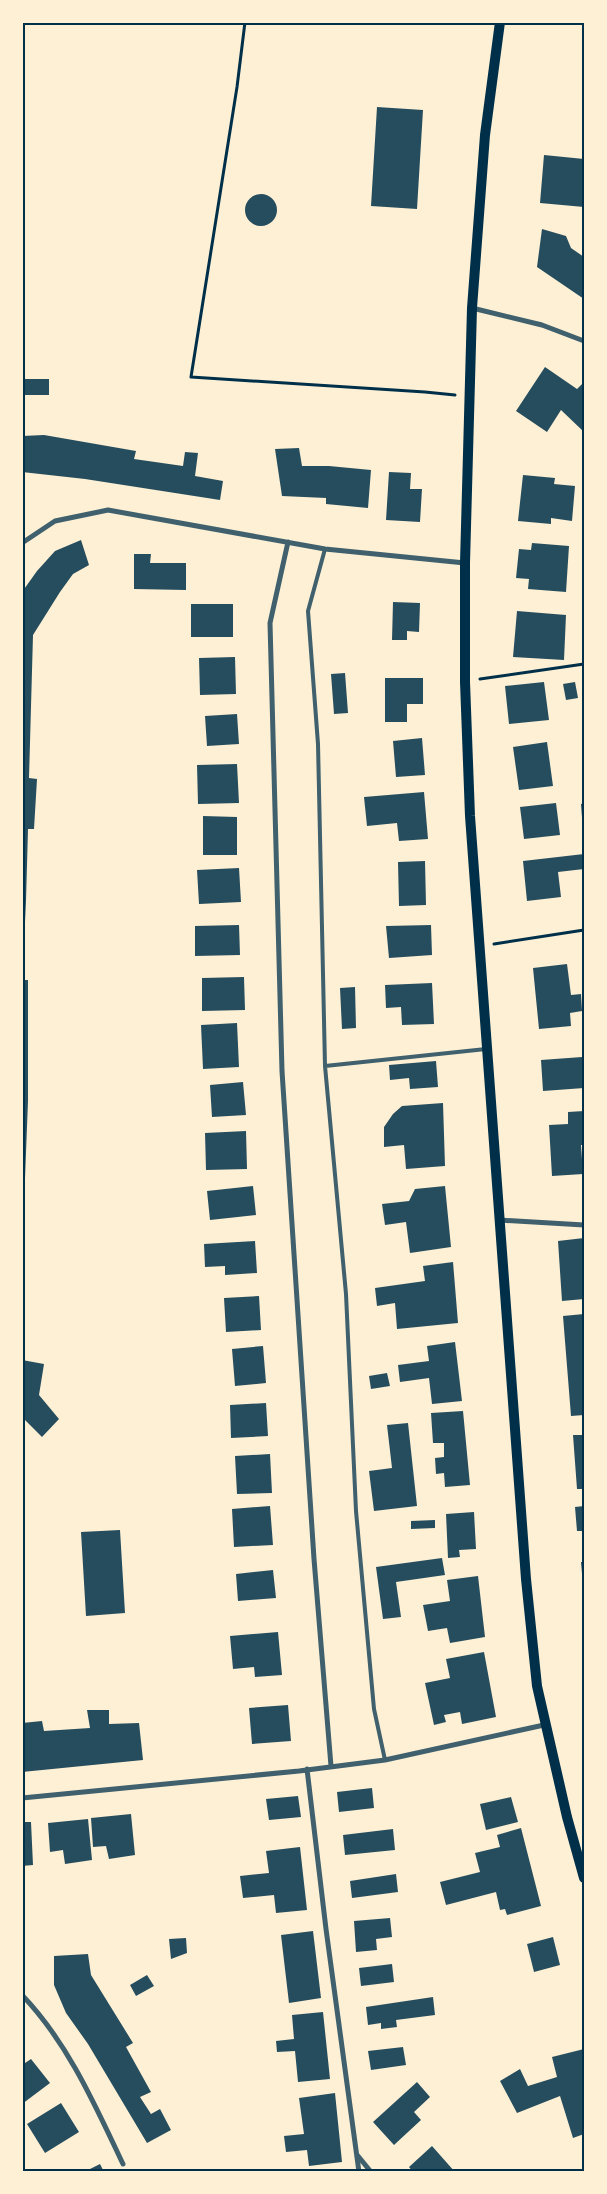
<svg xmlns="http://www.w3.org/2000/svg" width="607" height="2194" viewBox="0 0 607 2194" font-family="Montserrat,sans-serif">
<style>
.building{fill:#264d5e}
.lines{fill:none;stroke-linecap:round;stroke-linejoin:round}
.path{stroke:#003049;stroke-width:3}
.service{stroke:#3f606c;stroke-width:4}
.minor{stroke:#3f606c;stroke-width:5}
.secondary{stroke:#003049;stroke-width:10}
.neatline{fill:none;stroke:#003049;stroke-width:2}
</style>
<rect width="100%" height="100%" fill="#fdf0d5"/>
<!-- building -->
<path class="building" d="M 377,107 L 423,110 L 417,209 L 371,206 Z
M 544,155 L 584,159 L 584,207 L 540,203 Z
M245 210a16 16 0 1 1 32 0a16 16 0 1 1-32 0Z
M 542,229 L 566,236 L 571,248 L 584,257 L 584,299 L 537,267 Z
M 545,367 L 577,389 L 584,382 L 584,432 L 561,410 L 547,432 L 516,411 Z
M 22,379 L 49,379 L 49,395 L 22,395 Z
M 44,435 L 136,451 L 134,459 L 183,466 L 185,452 L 198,453 L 195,476 L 223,481 L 220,500 L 85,479 L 22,472 L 22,436 Z
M 299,448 L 302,466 L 329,466 L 371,470 L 368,508 L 326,504 L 326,498 L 282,496 L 275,449 Z
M 389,472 L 411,473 L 410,489 L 422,489 L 420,522 L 386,520 Z
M 523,475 L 555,478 L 554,484 L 575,486 L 572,521 L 551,518 L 551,524 L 518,521 Z
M 81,540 L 89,565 L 73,574 L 60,592 L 33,635 L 29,778 L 37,779 L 34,829 L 28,829 L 26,901 L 24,943 L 22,943 L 22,592 L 37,571 L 55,551 Z
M 532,543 L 569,546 L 566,592 L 528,589 L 529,579 L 516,578 L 519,549 L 531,550 Z
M 134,554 L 151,554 L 150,563 L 186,563 L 186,590 L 134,589 Z
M 393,602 L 420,603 L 419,632 L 407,631 L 407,640 L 392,640 Z
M 191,604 L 233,604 L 233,637 L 191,637 Z
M 517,611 L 566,615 L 564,660 L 513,657 Z
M 235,657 L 236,694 L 200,695 L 199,658 Z
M 345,673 L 348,713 L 334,714 L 331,674 Z
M 385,678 L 423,678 L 423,704 L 407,704 L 407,722 L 385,722 Z
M 544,682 L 549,720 L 509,724 L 505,686 Z
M 575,682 L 578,698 L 566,700 L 563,684 Z
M 237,714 L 239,744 L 207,746 L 205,716 Z
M 422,738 L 425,775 L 396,777 L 393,741 Z
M 547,742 L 553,786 L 519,790 L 513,747 Z
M 237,764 L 239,803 L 198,804 L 197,765 Z
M 424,792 L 428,839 L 399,841 L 397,823 L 367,826 L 364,797 Z
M 556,803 L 560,835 L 524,839 L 520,807 Z
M 584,803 L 584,831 L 583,831 L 581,804 Z
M 203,816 L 237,817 L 237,855 L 203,855 Z
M 584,854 L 584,869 L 558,872 L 561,897 L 527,901 L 523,861 Z
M 425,861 L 426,905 L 399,906 L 398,862 Z
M 239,868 L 241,902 L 199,904 L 197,870 Z
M 239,925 L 240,955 L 195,956 L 195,926 Z
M 431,925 L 432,955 L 389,958 L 386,926 Z
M 567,964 L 571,995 L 581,994 L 582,1011 L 570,1013 L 571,1026 L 539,1029 L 533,968 Z
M 244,977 L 245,1010 L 202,1011 L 202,978 Z
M 22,980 L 28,980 L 28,1101 L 24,1204 Z
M 432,983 L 434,1024 L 402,1025 L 401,1007 L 386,1008 L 385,985 Z
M 355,987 L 356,1028 L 342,1029 L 340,988 Z
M 237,1023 L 239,1067 L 203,1069 L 201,1025 Z
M 582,1057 L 584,1088 L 543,1091 L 541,1060 Z
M 436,1061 L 438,1087 L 410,1089 L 409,1078 L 390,1080 L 389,1065 Z
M 243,1082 L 246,1115 L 212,1117 L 210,1085 Z
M 443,1103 L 445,1166 L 406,1169 L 404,1145 L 384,1147 L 384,1127 L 393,1114 L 402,1106 Z
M 584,1111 L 584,1145 L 581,1145 L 583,1174 L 552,1176 L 549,1125 L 568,1124 L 568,1112 Z
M 246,1131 L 247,1169 L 206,1170 L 205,1133 Z
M 253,1186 L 256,1215 L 210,1220 L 207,1191 Z
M 445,1186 L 451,1247 L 410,1253 L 406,1222 L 385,1225 L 382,1204 L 409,1201 L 415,1189 Z
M 584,1238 L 584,1299 L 562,1301 L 558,1241 Z
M 255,1241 L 257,1273 L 225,1275 L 225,1266 L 205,1267 L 204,1244 Z
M 453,1262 L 458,1323 L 397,1329 L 395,1303 L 377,1306 L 375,1288 L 425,1281 L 423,1266 Z
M 259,1296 L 261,1330 L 226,1332 L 224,1298 Z
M 584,1314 L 584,1415 L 571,1416 L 563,1316 Z
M 455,1342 L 462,1401 L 432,1404 L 429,1378 L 400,1382 L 398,1365 L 429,1361 L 427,1346 Z
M 263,1346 L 266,1383 L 235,1386 L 232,1349 Z
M 22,1360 L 44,1364 L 39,1395 L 59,1419 L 42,1437 L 22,1417 Z
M 387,1373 L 390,1386 L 371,1389 L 369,1376 Z
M 266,1403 L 268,1436 L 231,1438 L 230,1405 Z
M 463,1411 L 470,1485 L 445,1487 L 444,1473 L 436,1474 L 435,1458 L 444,1457 L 444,1443 L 433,1443 L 431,1413 Z
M 408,1423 L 417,1506 L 374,1511 L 369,1471 L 392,1468 L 387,1425 Z
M 573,1435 L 584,1435 L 584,1489 L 577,1489 Z
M 270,1454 L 272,1493 L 237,1494 L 235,1456 Z
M 270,1506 L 273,1545 L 234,1547 L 232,1509 Z
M 584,1506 L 584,1531 L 577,1531 L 575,1507 Z
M 474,1512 L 476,1549 L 459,1550 L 460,1557 L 448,1558 L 446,1514 Z
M 435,1520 L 435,1528 L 411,1529 L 411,1521 Z
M 120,1530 L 125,1613 L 86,1616 L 81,1532 Z
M 442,1558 L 445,1575 L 396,1582 L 401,1617 L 383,1619 L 376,1567 Z
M 581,1562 L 584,1562 L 584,1585 L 583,1585 Z
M 273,1570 L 276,1598 L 238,1601 L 236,1574 Z
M 478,1576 L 485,1637 L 450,1643 L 447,1628 L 428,1631 L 423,1605 L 450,1601 L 447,1580 Z
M 278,1632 L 282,1675 L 255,1677 L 254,1667 L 233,1669 L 230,1636 Z
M 484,1652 L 496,1717 L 462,1724 L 460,1712 L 444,1715 L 446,1722 L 434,1725 L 425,1683 L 450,1678 L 446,1659 Z
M 288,1705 L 291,1741 L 252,1744 L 249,1708 Z
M 87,1710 L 109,1710 L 109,1724 L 139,1723 L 143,1760 L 22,1772 L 22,1723 L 42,1721 L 44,1731 L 90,1728 Z
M 372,1788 L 374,1808 L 339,1812 L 337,1792 Z
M 298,1796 L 301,1817 L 269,1820 L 266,1799 Z
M 511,1797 L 518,1822 L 486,1830 L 480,1804 Z
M 131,1814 L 135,1855 L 109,1859 L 106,1846 L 93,1847 L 91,1818 Z
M 88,1819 L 92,1860 L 65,1864 L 63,1850 L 50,1852 L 48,1823 Z
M 22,1822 L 31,1822 L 33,1865 L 22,1866 Z
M 521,1828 L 541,1906 L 507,1915 L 505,1909 L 500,1910 L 496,1892 L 446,1905 L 440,1882 L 480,1872 L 475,1853 L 500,1847 L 497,1835 Z
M 393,1829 L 395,1850 L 345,1855 L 343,1835 Z
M 300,1847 L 307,1910 L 276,1913 L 274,1895 L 243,1898 L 240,1876 L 269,1873 L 266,1851 Z
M 396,1874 L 398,1892 L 352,1898 L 350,1881 Z
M 390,1918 L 392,1937 L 376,1939 L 377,1950 L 356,1952 L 354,1921 Z
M 313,1931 L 321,1998 L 289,2003 L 281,1935 Z
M 553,1937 L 560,1965 L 534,1972 L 527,1944 Z
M 186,1938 L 187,1953 L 171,1959 L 169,1939 Z
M 88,1954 L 91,1975 L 133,2043 L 126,2047 L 151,2092 L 140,2097 L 151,2114 L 160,2109 L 171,2130 L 147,2143 L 88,2044 L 66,2013 L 54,1985 L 54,1956 Z
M 392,1964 L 394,1982 L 361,1986 L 359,1968 Z
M 147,1975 L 154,1986 L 136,1996 L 130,1985 Z
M 433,1997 L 435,2015 L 396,2020 L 397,2027 L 381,2029 L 381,2023 L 368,2025 L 366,2007 Z
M 323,2012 L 330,2079 L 298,2082 L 295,2051 L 277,2052 L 276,2041 L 294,2039 L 292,2015 Z
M 403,2047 L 406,2065 L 371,2070 L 368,2051 Z
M 584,2049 L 584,2134 L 573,2138 L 560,2096 L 517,2113 L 500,2081 L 520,2069 L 528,2086 L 557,2077 L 552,2057 Z
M 31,2059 L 50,2083 L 22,2104 L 22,2065 Z
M 417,2082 L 430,2097 L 414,2112 L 421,2120 L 394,2145 L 373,2122 Z
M 335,2093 L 342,2162 L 309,2166 L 307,2150 L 286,2152 L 284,2136 L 304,2134 L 299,2098 Z
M 61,2103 L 79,2132 L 45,2153 L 27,2124 Z
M 432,2146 L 455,2172 L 413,2172 L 409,2167 Z
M 100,2164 L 104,2172 L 84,2172 Z"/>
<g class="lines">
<!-- path -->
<path class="path" d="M 245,22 L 237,87 L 191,377 L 425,392 L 455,395
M 480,679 L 584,664
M 494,944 L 584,930"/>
<!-- service -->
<path class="service" d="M 325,549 L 308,611 L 318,744 L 325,1066 L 346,1294 L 356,1511 L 374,1709 L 385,1760
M 325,1066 L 486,1049"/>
<!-- minor -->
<path class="minor" d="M 472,308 L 542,325 L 584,341
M 288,542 L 270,623 L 282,1071 L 314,1559 L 331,1766
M 22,543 L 55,521 L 108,510 L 325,549 L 465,563
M 499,1220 L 584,1225
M 307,1769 L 326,1929 L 359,2172
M 22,1798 L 299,1771 L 385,1760 L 544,1725
M 22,1995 C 68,2043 95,2105 123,2164
M 358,2156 L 371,2172"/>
<!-- secondary -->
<path class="secondary" d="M 500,22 L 485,135 L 472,308 L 465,563 L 465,682 L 470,816 L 526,1579 L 537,1686 L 567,1817 L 584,1878"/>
</g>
<!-- border -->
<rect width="607" height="2194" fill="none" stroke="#fdf0d5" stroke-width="48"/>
<rect x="24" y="24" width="559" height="2146" class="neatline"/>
</svg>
